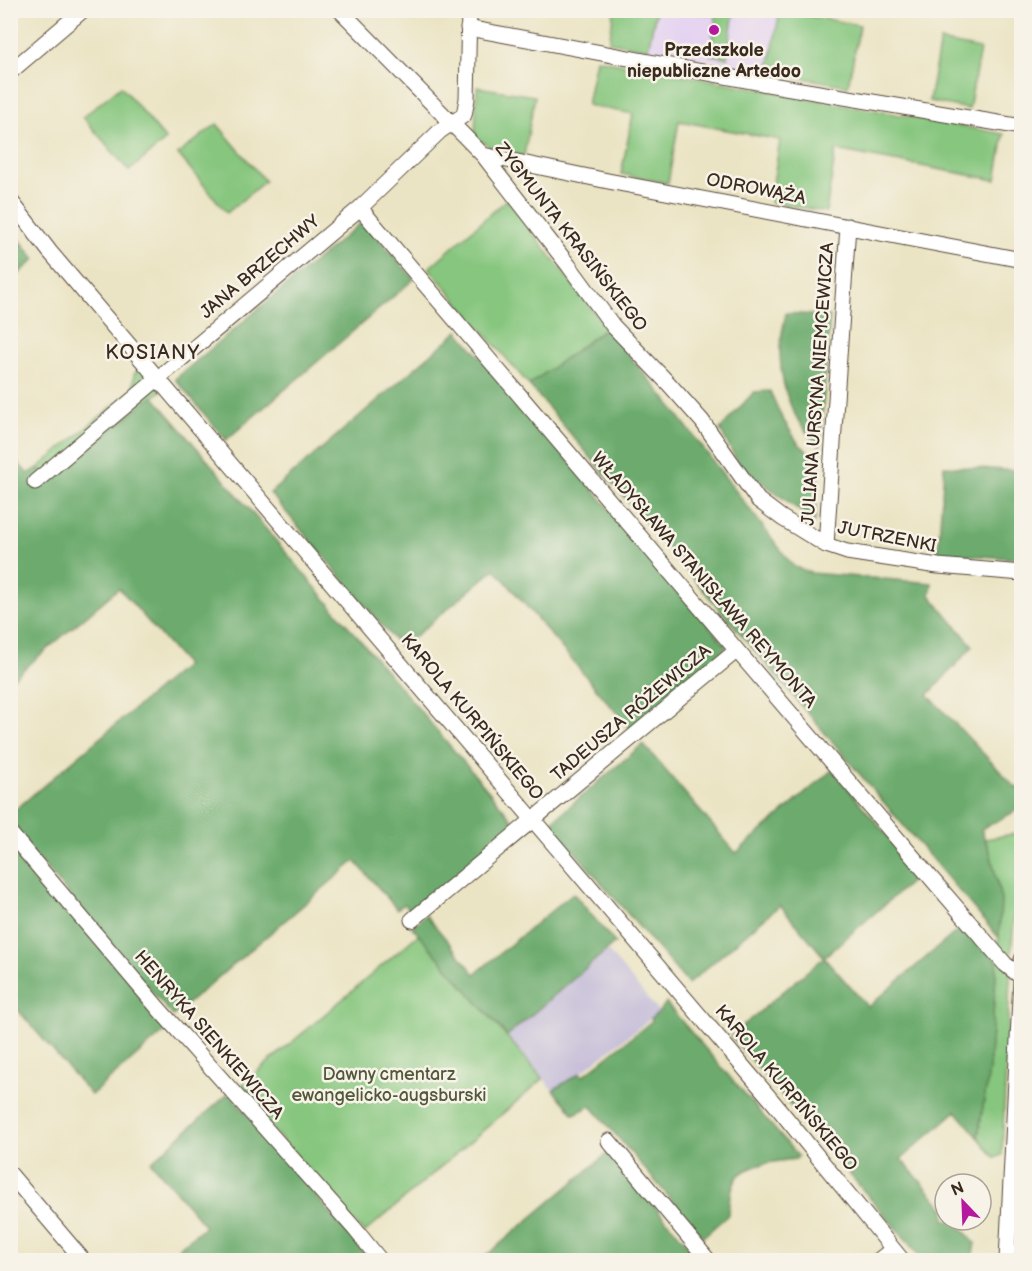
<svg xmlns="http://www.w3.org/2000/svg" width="1032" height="1271" viewBox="0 0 1032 1271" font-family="'Balsamiq Sans',sans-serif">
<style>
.built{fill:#e5d3f1}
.industrial{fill:#c7c0d9}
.green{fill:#86c67e;stroke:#60784e;stroke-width:1.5}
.forest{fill:#6cab6d;stroke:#546a46;stroke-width:1.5}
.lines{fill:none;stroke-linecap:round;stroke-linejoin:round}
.street-casing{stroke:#554637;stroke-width:17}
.street{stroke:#fff;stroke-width:15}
.poi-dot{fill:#b5179e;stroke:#f7f3e8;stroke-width:2}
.labels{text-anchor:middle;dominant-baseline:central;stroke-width:5;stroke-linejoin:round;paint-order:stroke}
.poi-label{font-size:18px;font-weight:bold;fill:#3b2a1e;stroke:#f7f3e8}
.street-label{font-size:18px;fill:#3b2a1e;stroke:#f7f3e8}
.park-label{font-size:18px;fill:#52593b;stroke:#f7f3e8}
.neighbourhood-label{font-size:20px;letter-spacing:1.5px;fill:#3b2a1e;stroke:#f7f3e8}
</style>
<rect width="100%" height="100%" fill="#f7f3e8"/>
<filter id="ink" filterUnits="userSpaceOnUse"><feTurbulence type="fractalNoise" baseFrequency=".0167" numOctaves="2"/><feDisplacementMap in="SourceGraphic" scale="12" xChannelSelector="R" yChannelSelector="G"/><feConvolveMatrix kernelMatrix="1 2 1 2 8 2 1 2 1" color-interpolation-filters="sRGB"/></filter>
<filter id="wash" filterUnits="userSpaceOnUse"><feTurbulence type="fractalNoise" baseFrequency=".008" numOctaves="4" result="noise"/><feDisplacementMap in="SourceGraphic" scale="24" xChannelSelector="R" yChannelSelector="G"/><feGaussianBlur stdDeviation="1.35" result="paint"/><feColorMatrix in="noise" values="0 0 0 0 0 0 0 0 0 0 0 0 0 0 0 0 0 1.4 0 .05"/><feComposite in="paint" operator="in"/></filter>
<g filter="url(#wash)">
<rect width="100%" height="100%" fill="#ebe4c4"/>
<!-- built -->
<path class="built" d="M 656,11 L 780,11 L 768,72 L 648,49 Z"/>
<!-- industrial -->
<path class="industrial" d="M 606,949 L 659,1012 L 580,1073 L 553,1090 L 507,1036 Z"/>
<!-- green -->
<path class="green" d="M 614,11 L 656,11 L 648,49 L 609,42 Z
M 702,11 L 734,11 L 727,58 L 710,55 L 716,15 L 701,13 Z
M 780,11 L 860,25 L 848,86 L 768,72 Z
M 940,41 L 980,49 L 969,109 L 929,101 Z
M 596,59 L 1004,134 L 996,180 L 836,150 L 826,212 L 770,202 L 780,140 L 679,121 L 668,183 L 621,174 L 633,114 L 587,105 Z
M 121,86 L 166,140 L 129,171 L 83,117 Z
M 477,87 L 535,96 L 524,156 L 498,152 L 477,138 L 475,135 Z
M 217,124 L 265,181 L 227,213 L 178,154 Z
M 507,199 L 606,328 L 529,385 L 429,268 Z
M 142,366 L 161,391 L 50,481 L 38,468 L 133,389 L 134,374 Z
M 1013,834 L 1020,836 L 1020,850 L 1011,956 L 1002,1155 L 995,1158 L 978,1137 L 989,1070 L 1001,900 L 991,855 L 985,839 Z
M 419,934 L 543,1079 L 364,1233 L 237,1089 Z"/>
<!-- forest -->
<path class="forest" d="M 363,221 L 414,279 L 226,440 L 175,379 Z
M 11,229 L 35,259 L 11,281 Z
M 786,313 L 830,316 L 820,446 C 793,422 781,391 780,354 C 779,341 784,326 786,313 Z
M 606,328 L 664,397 L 793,566 L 811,573 L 932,583 L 930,595 L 973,646 L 928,695 L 1016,788 L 1021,787 L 1021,794 L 1016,811 L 981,829 L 991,855 L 1001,900 L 999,938 L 529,385 Z
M 458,331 L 727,647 L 631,730 L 495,569 L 401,648 L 270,493 Z
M 770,391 L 782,418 L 798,443 L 819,461 L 815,522 L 739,465 L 720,429 L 754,392 Z
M 153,396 L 518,826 L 413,914 L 404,904 L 397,909 L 355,861 L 173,1016 L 11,827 L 10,815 L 16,809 L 186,665 L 119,588 L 11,680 L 10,454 L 28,474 L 38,468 L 50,481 Z
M 944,466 L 1021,471 L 1021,559 L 938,553 Z
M 643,744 L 736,853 L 832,770 L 920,874 L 824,957 L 868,1007 L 964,925 L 997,962 L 989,1070 L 978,1137 L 956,1111 L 901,1159 L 945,1209 L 945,1220 L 954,1220 L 975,1243 L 972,1260 L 923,1260 L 731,1036 L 824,957 L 780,905 L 688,984 L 550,823 Z
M 10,843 L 170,1027 L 91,1095 L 11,1002 Z
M 573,893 L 615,943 L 507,1036 L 412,927 L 426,915 L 475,974 Z
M 666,1003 L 798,1156 L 796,1159 C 781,1161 746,1164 737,1178 C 730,1189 729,1202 728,1215 L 703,1237 L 591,1106 L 574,1114 L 553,1090 L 580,1073 L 583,1076 L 652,1021 L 651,1018 L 659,1012 Z
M 229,1093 L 370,1260 L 165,1260 L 205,1226 L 151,1162 Z
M 608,1153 L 701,1260 L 481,1260 Z"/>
</g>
<g filter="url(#ink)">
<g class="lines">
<defs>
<path id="street" d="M 340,10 L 483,155 L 569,266 L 613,326 L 669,384 L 702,421 L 758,500 L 782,518 L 826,545 L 847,552 L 938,566 L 1022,573
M 468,28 L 772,85 L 1022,127
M 10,72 L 83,10
M 483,155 L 608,181 L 1022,260
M 10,200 L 50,252 L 774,1103 L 902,1260
M 360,208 L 913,857 L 1005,964 L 1020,976
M 35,482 L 360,208 L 440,131 L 464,115 L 467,99 L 469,10
M 826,545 L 848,226
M 10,833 L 158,1008 L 354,1228 L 380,1260
M 412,920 L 736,651
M 609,1141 L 708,1260
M 10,1174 L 83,1260
M 879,1260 L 893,1249
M 1007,1260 L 1022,959"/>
</defs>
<!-- street casing -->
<use href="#street" class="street-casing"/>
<!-- street -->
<use href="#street" class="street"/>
</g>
</g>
<!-- markers -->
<circle class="poi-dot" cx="714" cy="30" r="6"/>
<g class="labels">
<!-- poi labels -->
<g class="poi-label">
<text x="714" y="50">Przedszkole<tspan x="714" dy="21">niepubliczne Artedoo</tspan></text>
</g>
<!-- street labels -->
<g class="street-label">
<text transform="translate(756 189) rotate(11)">ODROWĄŻA</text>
<text transform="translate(571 237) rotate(52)">ZYGMUNTA KRASIŃSKIEGO</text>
<text transform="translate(260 267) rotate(-40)">JANA BRZECHWY</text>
<text transform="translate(818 384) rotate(-86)">JULIANA URSYNA NIEMCEWICZA</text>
<text transform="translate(887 537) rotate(11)">JUTRZENKI</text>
<text transform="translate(704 580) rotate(49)">WŁADYSŁAWA STANISŁAWA REYMONTA</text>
<text transform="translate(631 713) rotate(-40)">TADEUSZA RÓŻEWICZA</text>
<text transform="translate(472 717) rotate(50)">KAROLA KURPIŃSKIEGO</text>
<text transform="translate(209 1035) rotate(49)">HENRYKA SIENKIEWICZA</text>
<text transform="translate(786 1088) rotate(50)">KAROLA KURPIŃSKIEGO</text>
</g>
<!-- park labels -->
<g class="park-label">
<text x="389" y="1074">Dawny cmentarz<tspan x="389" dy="21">ewangelicko-augsburski</tspan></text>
</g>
<!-- neighbourhood labels -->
<g class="neighbourhood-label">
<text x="153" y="353">KOSIANY</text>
</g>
</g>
<!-- margin -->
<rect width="1032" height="1271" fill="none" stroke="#f7f3e8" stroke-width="36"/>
<!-- north arrow -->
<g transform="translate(963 1202) rotate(337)"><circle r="28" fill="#f7f3e8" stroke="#aca397" stroke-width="1.5"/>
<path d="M0-4.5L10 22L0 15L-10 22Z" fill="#b5179e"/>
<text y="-9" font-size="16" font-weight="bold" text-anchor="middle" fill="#3b2a1e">N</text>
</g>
</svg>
